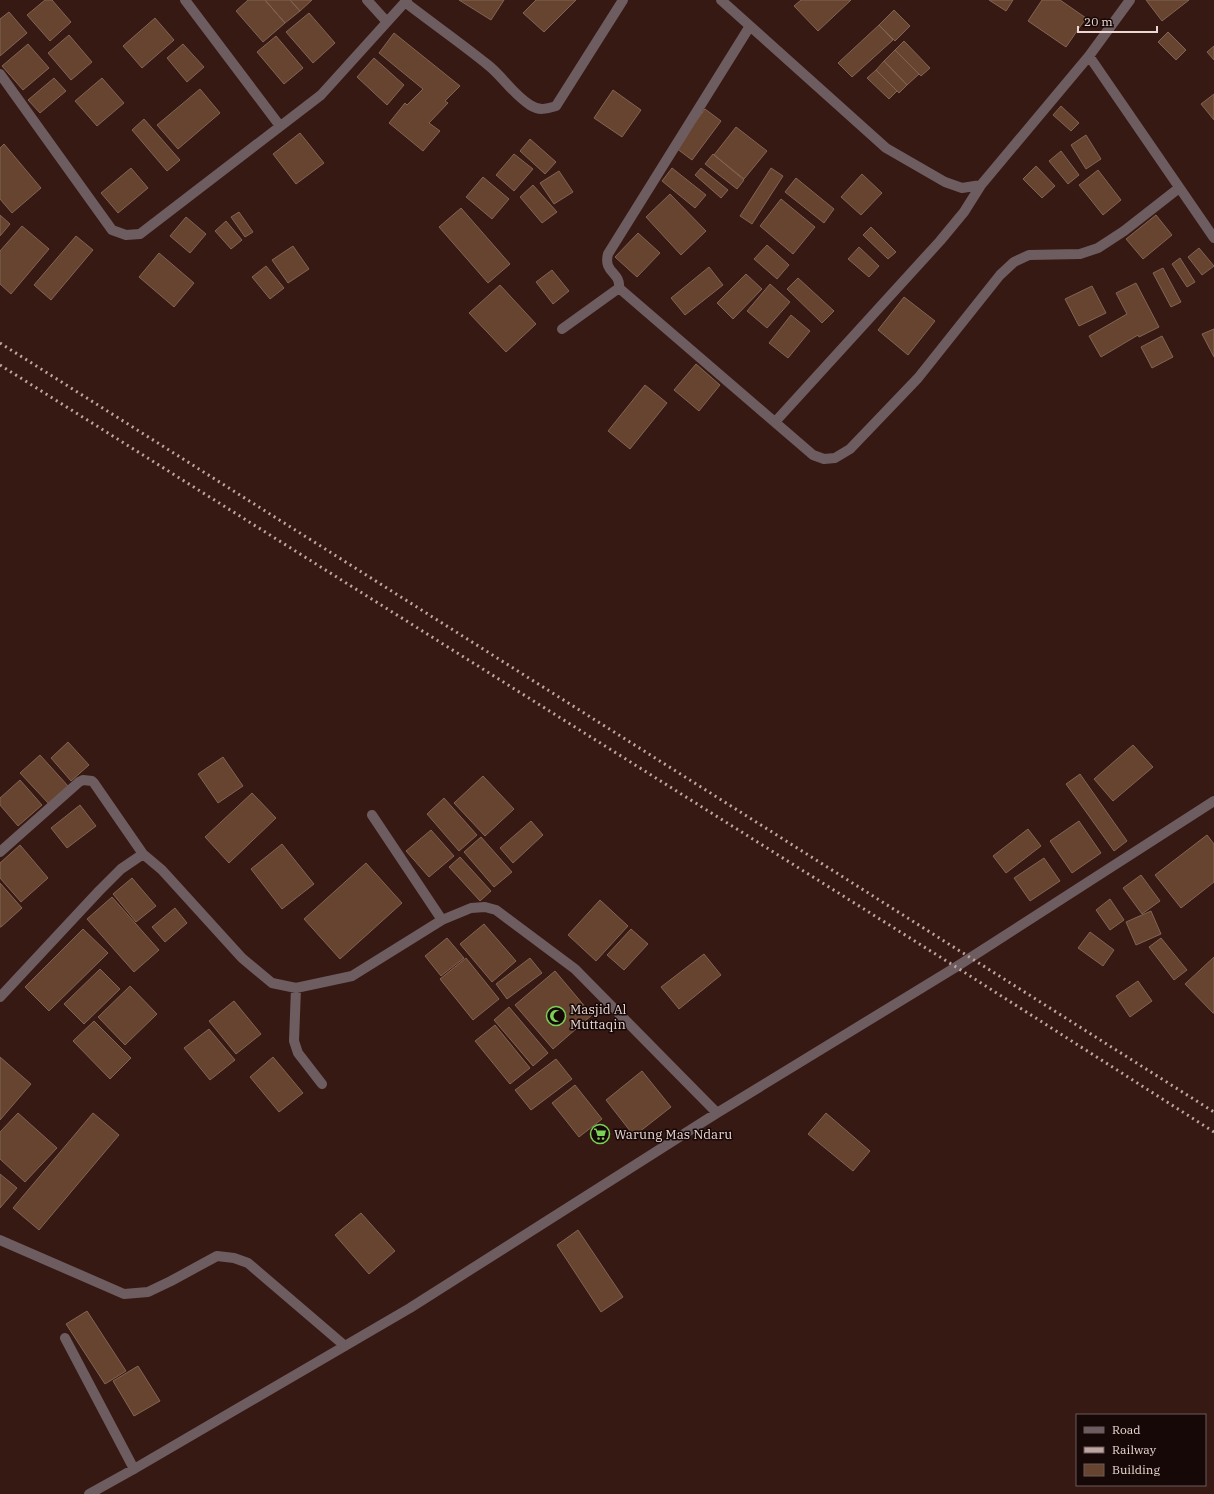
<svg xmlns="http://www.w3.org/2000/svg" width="1214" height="1494" viewBox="0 0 1214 1494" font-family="'IBM Plex Serif',serif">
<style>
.building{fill:#674430;stroke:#836352}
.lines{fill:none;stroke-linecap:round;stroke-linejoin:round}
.street{stroke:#6e5d60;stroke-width:10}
.rail{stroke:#bda5a1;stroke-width:3;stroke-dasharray:2 4;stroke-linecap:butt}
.labels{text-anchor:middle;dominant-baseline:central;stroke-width:3;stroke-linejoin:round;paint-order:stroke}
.poi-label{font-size:13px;fill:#ecd7d3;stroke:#150806;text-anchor:start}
</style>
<rect width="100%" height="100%" fill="#371914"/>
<!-- building -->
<path class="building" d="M 45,0 L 52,0 L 71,22 L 50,41 L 27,15 Z
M 248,0 L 265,0 L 285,23 L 263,42 L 236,11 Z
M 265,0 L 290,0 L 300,11 L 285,23 Z
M 290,0 L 312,0 L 300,11 Z
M 459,0 L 504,0 L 491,20 Z
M 536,0 L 576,0 L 544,32 L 523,13 Z
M 801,0 L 851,0 L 818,31 L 794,6 Z
M 989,0 L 1013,0 L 1006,11 Z
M 1042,0 L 1060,0 L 1086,18 L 1066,47 L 1028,21 Z
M 1146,0 L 1189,0 L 1162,21 Z
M 894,10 L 910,26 L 895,41 L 879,25 Z
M 9,12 L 27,33 L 0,56 L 0,19 Z
M 309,13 L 335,43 L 313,63 L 286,32 Z
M 155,18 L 174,40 L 142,68 L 123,46 Z
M 879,25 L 893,40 L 852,77 L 838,63 Z
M 1168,32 L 1186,50 L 1176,60 L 1158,42 Z
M 394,33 L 460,86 L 445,101 L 448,103 L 429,123 L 440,131 L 423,151 L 389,123 L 405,103 L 407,105 L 423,89 L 379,53 Z
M 69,35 L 92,62 L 71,80 L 48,53 Z
M 276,36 L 303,68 L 284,84 L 257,52 Z
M 904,41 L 930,68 L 921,76 L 895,50 Z
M 28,44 L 49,68 L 23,90 L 2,66 Z
M 183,44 L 204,67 L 187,82 L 167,58 Z
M 1214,46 L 1214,60 L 1207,52 Z
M 895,50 L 919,74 L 907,85 L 884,61 Z
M 374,58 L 404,85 L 387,105 L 357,77 Z
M 884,61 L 907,85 L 899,93 L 876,70 Z
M 876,70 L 897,91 L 889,99 L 867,78 Z
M 54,78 L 66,91 L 40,113 L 28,100 Z
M 102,78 L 124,103 L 97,126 L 75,101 Z
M 200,89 L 220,113 L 178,149 L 157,125 Z
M 613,90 L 641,110 L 622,137 L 594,118 Z
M 1214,94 L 1214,120 L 1201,104 Z
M 1061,106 L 1079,123 L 1071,131 L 1053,115 Z
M 705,109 L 721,121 L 692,160 L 676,148 Z
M 144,119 L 180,160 L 167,171 L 132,130 Z
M 736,127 L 767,151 L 744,179 L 714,155 Z
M 300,133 L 324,163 L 296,184 L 273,154 Z
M 1086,135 L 1101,159 L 1086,169 L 1071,145 Z
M 530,139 L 556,162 L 545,174 L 520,151 Z
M 4,144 L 41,188 L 12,213 L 0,199 L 0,148 Z
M 1061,151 L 1079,175 L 1068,184 L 1049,161 Z
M 514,154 L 533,169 L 514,191 L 496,175 Z
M 713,154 L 744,180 L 737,189 L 705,164 Z
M 1036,166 L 1055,186 L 1042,198 L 1023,179 Z
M 131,168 L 148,188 L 118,213 L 101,193 Z
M 672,168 L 706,195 L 695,208 L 662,181 Z
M 701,168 L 728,190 L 721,198 L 695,175 Z
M 771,168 L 783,176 L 752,224 L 740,216 Z
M 1098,170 L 1121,200 L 1103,215 L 1079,185 Z
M 559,171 L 573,192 L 554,204 L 540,183 Z
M 862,174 L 882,193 L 861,215 L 841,197 Z
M 483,177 L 509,199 L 492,219 L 466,197 Z
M 796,178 L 834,209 L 824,223 L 785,192 Z
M 533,185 L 557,212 L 542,223 L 520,197 Z
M 670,194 L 706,231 L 681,255 L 646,217 Z
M 781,199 L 815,227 L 793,254 L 760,226 Z
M 461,208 L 510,264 L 488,283 L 439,227 Z
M 239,212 L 253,232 L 245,237 L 231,217 Z
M 0,215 L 10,224 L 0,236 Z
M 1156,215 L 1172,235 L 1143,259 L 1126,239 Z
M 186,217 L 206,234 L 190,253 L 170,236 Z
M 226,221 L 242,240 L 231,249 L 215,231 Z
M 22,226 L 49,249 L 11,294 L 0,284 L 0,251 Z
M 871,227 L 896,252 L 888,259 L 863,235 Z
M 638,233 L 660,253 L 637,277 L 615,257 Z
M 76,236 L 93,250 L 51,300 L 34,285 Z
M 767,245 L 789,265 L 777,279 L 754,259 Z
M 293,246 L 309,269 L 288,283 L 272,260 Z
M 859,247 L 879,266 L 869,277 L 848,259 Z
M 1199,248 L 1214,266 L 1202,275 L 1188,257 Z
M 159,253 L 194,283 L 174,307 L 139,277 Z
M 1180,258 L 1195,282 L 1187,287 L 1172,264 Z
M 266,266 L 284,288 L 270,299 L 252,277 Z
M 709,267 L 723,285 L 685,315 L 671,298 Z
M 1163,268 L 1181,302 L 1171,307 L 1153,273 Z
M 552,270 L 569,291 L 553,304 L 536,282 Z
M 746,274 L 762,289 L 733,319 L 717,303 Z
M 798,278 L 834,311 L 822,323 L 787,289 Z
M 1136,283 L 1159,327 L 1139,337 L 1138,335 L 1101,357 L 1089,336 L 1127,314 L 1116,293 Z
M 770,284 L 790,302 L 767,328 L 747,311 Z
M 500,285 L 536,324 L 506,352 L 469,313 Z
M 1092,286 L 1106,313 L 1079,326 L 1065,299 Z
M 904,297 L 935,321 L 908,355 L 878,330 Z
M 791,315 L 810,331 L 788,358 L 769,343 Z
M 1214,329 L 1214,357 L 1202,334 Z
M 1162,336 L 1173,357 L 1152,368 L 1141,347 Z
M 696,364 L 720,385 L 699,411 L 674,390 Z
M 645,385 L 667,403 L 630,449 L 608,431 Z
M 68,742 L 89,765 L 71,781 L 51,758 Z
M 1133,745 L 1153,767 L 1113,801 L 1094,779 Z
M 40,755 L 68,786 L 49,804 L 20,773 Z
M 223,757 L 243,786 L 218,803 L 198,774 Z
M 1080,774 L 1127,841 L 1114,851 L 1066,784 Z
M 483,776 L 514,809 L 485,836 L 454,803 Z
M 20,780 L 42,805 L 18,826 L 0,805 L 0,798 Z
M 252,793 L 276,818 L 229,863 L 205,837 Z
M 444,798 L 477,835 L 459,851 L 427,814 Z
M 80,805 L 96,826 L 67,848 L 51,828 Z
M 531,821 L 543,835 L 513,863 L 500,848 Z
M 1079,821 L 1101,853 L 1072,873 L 1050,841 Z
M 1028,829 L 1041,846 L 1006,873 L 993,856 Z
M 431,830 L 454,856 L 429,877 L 406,851 Z
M 1207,835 L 1214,844 L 1214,882 L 1181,908 L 1155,875 Z
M 481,837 L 512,872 L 494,887 L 464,852 Z
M 282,844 L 314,884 L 282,909 L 251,869 Z
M 20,845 L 48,878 L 21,902 L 0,878 L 0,863 Z
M 460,857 L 491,891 L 480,901 L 449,867 Z
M 1044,858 L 1060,881 L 1030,901 L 1014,878 Z
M 366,863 L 402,903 L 340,959 L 304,919 Z
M 1141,875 L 1160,901 L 1142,914 L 1123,888 Z
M 132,878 L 156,906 L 136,922 L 113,894 Z
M 0,883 L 22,908 L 1,927 L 0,927 Z
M 112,897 L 159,950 L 134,972 L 87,919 Z
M 1110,899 L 1124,920 L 1110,930 L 1096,910 Z
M 600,900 L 628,926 L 596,961 L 568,935 Z
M 175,908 L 187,923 L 165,942 L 152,927 Z
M 1151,911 L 1161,934 L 1136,945 L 1126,922 Z
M 484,924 L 516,961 L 492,982 L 460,944 Z
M 83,929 L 108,953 L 49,1011 L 25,987 Z
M 631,929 L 648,944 L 624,970 L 607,955 Z
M 1090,932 L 1114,950 L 1103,966 L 1078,948 Z
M 447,938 L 464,958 L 441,976 L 425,956 Z
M 1161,938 L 1187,970 L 1174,980 L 1149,947 Z
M 704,954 L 721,975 L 679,1009 L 661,987 Z
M 1214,957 L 1214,1013 L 1213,1013 L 1185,984 Z
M 466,958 L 499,999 L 473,1020 L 440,979 Z
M 530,958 L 542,973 L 507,999 L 496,984 Z
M 100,969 L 120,989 L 84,1024 L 64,1004 Z
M 555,971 L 592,1015 L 553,1049 L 515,1005 Z
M 1138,981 L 1152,1001 L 1130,1017 L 1116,996 Z
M 130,986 L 157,1014 L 125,1045 L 98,1017 Z
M 234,1001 L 261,1034 L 236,1054 L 209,1021 Z
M 509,1007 L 548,1053 L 533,1066 L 494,1020 Z
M 94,1021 L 131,1058 L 110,1079 L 73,1041 Z
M 495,1025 L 530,1068 L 510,1084 L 475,1041 Z
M 209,1029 L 235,1060 L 210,1080 L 184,1048 Z
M 0,1057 L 31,1084 L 0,1120 Z
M 273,1057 L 303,1093 L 279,1112 L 250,1077 Z
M 556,1059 L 572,1079 L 531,1110 L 515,1090 Z
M 642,1071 L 671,1107 L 634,1136 L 606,1100 Z
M 575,1085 L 602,1119 L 579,1137 L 552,1103 Z
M 18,1113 L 57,1148 L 25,1182 L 0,1159 L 0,1132 Z
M 93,1113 L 119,1135 L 39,1230 L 13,1208 Z
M 826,1113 L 870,1151 L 853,1171 L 808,1134 Z
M 0,1174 L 17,1188 L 0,1208 Z
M 361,1213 L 395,1251 L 369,1274 L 335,1235 Z
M 578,1230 L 623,1297 L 601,1312 L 557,1245 Z
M 87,1311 L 126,1371 L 105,1384 L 66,1324 Z
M 138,1366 L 160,1401 L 134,1416 L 113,1381 Z"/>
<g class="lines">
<!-- street -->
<path class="street" d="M 185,0 L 280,126
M 367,0 L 387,22
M 721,0 L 886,148 L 945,182 L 962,188 L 981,185 L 1089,56 L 1130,0
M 405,2 C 432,23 461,43 488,65 C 503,77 513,94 530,105 C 539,111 546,109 556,106 L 623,0
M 1089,56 L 1214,238
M 0,74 L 112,230 L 126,235 L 140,234 L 321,95 L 407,0
M 619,288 L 813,455 L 824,459 L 835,458 L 850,449 L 918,378 L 1000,275 L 1014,262 L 1029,255 L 1080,254 L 1098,248 L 1124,231 L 1179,188
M 562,329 L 619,288 C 621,272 603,273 608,254 L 750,26
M 775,422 L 940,241 L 964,212 L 981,185
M 372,815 L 442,920
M 0,852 L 79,782 L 83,780 L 92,781 L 94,783 L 143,854
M 296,988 L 294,1041 L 298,1053 L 322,1084
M 0,997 L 99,891 L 121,869 L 143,854 L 162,870 L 242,958 L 272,983 L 296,988 L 352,976 L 442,920 L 471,908 L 485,907 L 496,910 L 575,969 L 717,1113
M 0,1240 L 124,1294 L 148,1292 L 171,1281 L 217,1256 L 234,1258 L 248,1263 L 345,1346
M 65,1338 L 134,1469
M 89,1494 L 134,1469 L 410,1308 L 717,1113 L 956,967 L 1214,801"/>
<!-- rail -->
<path class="rail" d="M 0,343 L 1214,1112
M 0,365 L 956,967 L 1214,1132"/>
</g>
<!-- icons -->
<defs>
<symbol id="mosque-ring" viewBox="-11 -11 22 22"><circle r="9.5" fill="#150806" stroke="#7ad156" stroke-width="1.5"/><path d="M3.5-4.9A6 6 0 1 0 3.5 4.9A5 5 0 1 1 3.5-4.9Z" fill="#7ad156"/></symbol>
<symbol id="supermarket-ring" viewBox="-11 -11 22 22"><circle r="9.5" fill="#150806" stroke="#7ad156" stroke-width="1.5"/><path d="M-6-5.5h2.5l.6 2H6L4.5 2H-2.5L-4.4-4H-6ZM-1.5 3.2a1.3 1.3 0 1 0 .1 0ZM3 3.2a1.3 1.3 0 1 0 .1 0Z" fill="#7ad156"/></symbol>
</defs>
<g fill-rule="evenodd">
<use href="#mosque-ring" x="545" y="1005" width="22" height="22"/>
<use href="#supermarket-ring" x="589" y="1123" width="22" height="22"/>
</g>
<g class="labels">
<!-- poi labels -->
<g class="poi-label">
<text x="570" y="1009">Masjid Al<tspan x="570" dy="15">Muttaqin</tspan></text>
<text x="614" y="1134">Warung Mas Ndaru</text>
</g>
</g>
<!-- legend -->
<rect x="1076" y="1414" width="130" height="72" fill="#150806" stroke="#6b5b58"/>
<rect x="1084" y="1427" width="20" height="6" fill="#6e5d60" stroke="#6b5b58"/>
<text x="1112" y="1434" font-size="12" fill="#ecd7d3">Road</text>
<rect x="1084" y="1447" width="20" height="6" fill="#bda5a1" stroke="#6b5b58"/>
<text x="1112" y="1454" font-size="12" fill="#ecd7d3">Railway</text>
<rect x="1084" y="1464" width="20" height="12" fill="#674430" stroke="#6b5b58"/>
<text x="1112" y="1474" font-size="12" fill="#ecd7d3">Building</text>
<!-- scale -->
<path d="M1078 26v6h79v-6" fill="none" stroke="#ecd7d3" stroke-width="2"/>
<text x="1084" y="26" font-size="12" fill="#ecd7d3" stroke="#150806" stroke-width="3" paint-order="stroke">20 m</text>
</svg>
